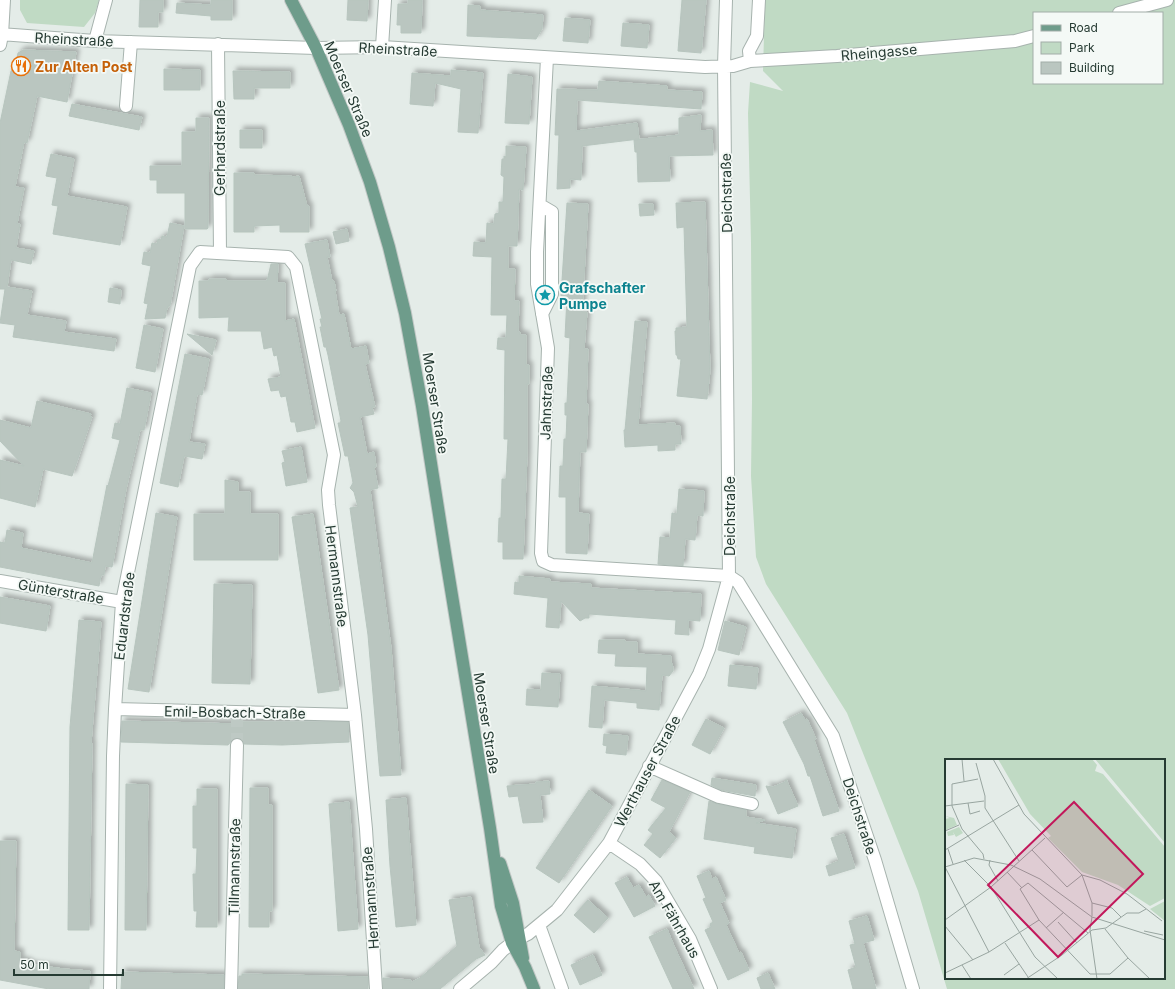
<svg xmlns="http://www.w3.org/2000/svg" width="1175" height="989" viewBox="0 0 1175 989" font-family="Inter,sans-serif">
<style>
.green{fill:#c0dac4;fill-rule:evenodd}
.building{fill:#bac6c0;stroke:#b7c5be;filter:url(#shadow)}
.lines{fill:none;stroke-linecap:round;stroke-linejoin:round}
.minor-tunnel{stroke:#bec9c4;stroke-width:12;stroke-dasharray:12 6;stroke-linecap:butt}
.minor-casing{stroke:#a7b3ae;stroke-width:14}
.major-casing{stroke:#c2c8c6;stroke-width:14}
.minor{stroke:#fff;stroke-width:12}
.major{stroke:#6e9c8b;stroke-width:12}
.labels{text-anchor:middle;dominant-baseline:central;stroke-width:3.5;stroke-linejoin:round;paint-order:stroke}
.street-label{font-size:14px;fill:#263b33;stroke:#f4f9f6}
.food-label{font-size:14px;font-weight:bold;fill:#c56008;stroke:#f4f9f6;text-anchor:start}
.culture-label{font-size:14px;font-weight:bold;fill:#0d838f;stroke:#f4f9f6;text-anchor:start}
.inset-road{fill:none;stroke:#98a5a0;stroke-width:1}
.view{fill:#c2185b;fill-opacity:0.15;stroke:#c2185b;stroke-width:2}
.inset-edge{fill:none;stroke:#263b33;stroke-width:2}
</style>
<defs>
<filter id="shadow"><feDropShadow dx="3.5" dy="-3.5" stdDeviation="2" flood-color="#0004"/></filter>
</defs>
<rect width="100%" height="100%" fill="#e4ece8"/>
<!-- green -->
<path class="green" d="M 20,0 L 99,0 L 95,13 L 84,27 L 27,23 L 20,10 Z
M 765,0 L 1175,0 L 1175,989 L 947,989 L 918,891 L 847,713 L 766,584 L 756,557 L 751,476 L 752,399 L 751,243 L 748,113 L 750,82 L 783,91 L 763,71 ZM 1034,13 L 1162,13 L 1162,83 L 1034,83 ZM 946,760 L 1164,760 L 1164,978 L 946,978 Z"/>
<!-- building -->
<path class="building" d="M 140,0 L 163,0 L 163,12 L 158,12 L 158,27 L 139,27 Z
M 211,0 L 232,0 L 232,20 L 211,20 L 211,16 L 176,13 L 177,3 L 211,5 Z
M 348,0 L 368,0 L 367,21 L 347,20 Z
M 408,0 L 422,0 L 421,33 L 401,33 L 401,25 L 397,25 L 398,4 L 408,4 Z
M 682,0 L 706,0 L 701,53 L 678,51 Z
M 468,5 L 480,6 L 480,10 L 543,15 L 542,29 L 536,39 L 467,36 Z
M 565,18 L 590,20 L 588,43 L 563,41 Z
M 623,23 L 649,25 L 647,48 L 621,46 Z
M 23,50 L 76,52 L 67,102 L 37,96 L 27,143 L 24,142 L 15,187 L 24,188 L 17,224 L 20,224 L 16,248 L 34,251 L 31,264 L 11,260 L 7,287 L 32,291 L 27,315 L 66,321 L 64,332 L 116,339 L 114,351 L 13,337 L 15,325 L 0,323 L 5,289 L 0,289 L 0,123 L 11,71 L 15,68 L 18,53 Z
M 164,69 L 200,70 L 200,90 L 164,90 Z
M 451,70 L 483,73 L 478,133 L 458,132 L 461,89 L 435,83 L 433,106 L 410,104 L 412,73 L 451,76 Z
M 233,71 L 290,72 L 290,88 L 254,88 L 254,99 L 234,99 Z
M 508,74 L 532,77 L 529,124 L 505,123 Z
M 599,81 L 667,86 L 667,90 L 702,92 L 701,109 L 577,100 L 576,131 L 637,123 L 639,139 L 582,146 L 581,180 L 570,179 L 570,188 L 557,189 L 559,135 L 555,135 L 557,89 L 598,90 Z
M 72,104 L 142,117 L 139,130 L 69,116 Z
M 701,115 L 700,131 L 712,130 L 713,155 L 669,156 L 670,181 L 638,182 L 637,152 L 635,152 L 634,140 L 679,135 L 679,118 Z
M 196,118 L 209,118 L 208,228 L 207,229 L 185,229 L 185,193 L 157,193 L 157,180 L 150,180 L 150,166 L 182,166 L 182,132 L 196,132 Z
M 240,130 L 262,130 L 262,148 L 240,148 Z
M 506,146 L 526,147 L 523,190 L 519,189 L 517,246 L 508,246 L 508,269 L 515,269 L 514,301 L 519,301 L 518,332 L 520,332 L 520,335 L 526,335 L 526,365 L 529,365 L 529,384 L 527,384 L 527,454 L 523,559 L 503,559 L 503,542 L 498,542 L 499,518 L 501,518 L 502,479 L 506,479 L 508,439 L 504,439 L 505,350 L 497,349 L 498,338 L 506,338 L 507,315 L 491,315 L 492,257 L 473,256 L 474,242 L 486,243 L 487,223 L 494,224 L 495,214 L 499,213 L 499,202 L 503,202 L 504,177 L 501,175 L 502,159 L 504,159 L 504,156 L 506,157 Z
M 51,154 L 74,159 L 67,196 L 127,207 L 120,245 L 53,234 L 58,206 L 52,205 L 57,178 L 46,176 Z
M 234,173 L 254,173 L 254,175 L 292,176 L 293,177 L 299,176 L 307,206 L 309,206 L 309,232 L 280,232 L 280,225 L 254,226 L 254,232 L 234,232 Z
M 705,202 L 710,370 L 707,399 L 677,396 L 681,359 L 678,359 L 677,355 L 676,355 L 675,331 L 676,331 L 676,328 L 687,327 L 684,227 L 677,228 L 676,203 Z
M 567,203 L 588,204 L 582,312 L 587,312 L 584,349 L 588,349 L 586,404 L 588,404 L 586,452 L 580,452 L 578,513 L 589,514 L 587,554 L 566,553 L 566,497 L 559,497 L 560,466 L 563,466 L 564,439 L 566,439 L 567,415 L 565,415 L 565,403 L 567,403 L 570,338 L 565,337 L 567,297 L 561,296 Z
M 639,204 L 653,204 L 654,215 L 640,216 Z
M 170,223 L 184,226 L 170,306 L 168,306 L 168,308 L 167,308 L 165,318 L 145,319 L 148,304 L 144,303 L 151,266 L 142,264 L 144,252 L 150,253 L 152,243 L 157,244 L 158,239 L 161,240 L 162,236 L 167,237 Z
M 347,229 L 349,241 L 336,244 L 333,232 Z
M 327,240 L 330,257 L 327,257 L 332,281 L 334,281 L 336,291 L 335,291 L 339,315 L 344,314 L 351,349 L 366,346 L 369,363 L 365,364 L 375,407 L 372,407 L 374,414 L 360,417 L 367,454 L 374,452 L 376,467 L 374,467 L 378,488 L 370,490 L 391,648 L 401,775 L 380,776 L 368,635 L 350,508 L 358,507 L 354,492 L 350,488 L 353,483 L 348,456 L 345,456 L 338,423 L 340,423 L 341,421 L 328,355 L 326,347 L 324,347 L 320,327 L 322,327 L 320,319 L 322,319 L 305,244 Z
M 271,264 L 278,264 L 277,283 L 285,283 L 285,321 L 294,319 L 315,428 L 297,432 L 295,422 L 291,422 L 286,396 L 281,397 L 279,390 L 271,391 L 268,379 L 281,377 L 277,355 L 274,356 L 272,347 L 264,349 L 261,331 L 228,331 L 229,317 L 199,318 L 199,281 L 209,281 L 209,279 L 226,279 L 227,281 L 267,281 Z
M 110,288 L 121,290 L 120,304 L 108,302 Z
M 635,321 L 647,322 L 638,425 L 675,423 L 675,426 L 680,426 L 681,444 L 675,444 L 675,450 L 658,451 L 658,445 L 625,447 L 624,430 L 625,430 Z
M 144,325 L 163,329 L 155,372 L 136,368 Z
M 187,334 L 216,340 L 212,355 Z
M 185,354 L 209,359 L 202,395 L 197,394 L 189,442 L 205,444 L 202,459 L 184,456 L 178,487 L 160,483 Z
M 127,388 L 151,393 L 144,430 L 140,430 L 126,489 L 112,567 L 105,566 L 104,575 L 101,575 L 99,586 L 0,567 L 0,542 L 5,543 L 7,530 L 23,533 L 21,548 L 92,563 L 107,485 L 108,486 L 120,440 L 112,438 L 115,423 L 120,424 Z
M 37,401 L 91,414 L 90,417 L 92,417 L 72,476 L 43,469 L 35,507 L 0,498 L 0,460 L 24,466 L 0,441 L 0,420 L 31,428 Z
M 301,447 L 307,482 L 286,486 L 282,463 L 285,462 L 282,451 Z
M 225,480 L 238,482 L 238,492 L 250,492 L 250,514 L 278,514 L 278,560 L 194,560 L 194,514 L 225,514 Z
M 679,489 L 704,491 L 703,516 L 697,515 L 695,540 L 685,539 L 683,566 L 658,564 L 660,537 L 670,538 L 672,513 L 677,514 Z
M 156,513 L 177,517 L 149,692 L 128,689 Z
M 313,514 L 339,690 L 318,693 L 292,517 Z
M 519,576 L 550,579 L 550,582 L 591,584 L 591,588 L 701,594 L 700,621 L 688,620 L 689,635 L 675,634 L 676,620 L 589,614 L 589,618 L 585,618 L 580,621 L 561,601 L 559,628 L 546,627 L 548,598 L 514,594 L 515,582 L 519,583 Z
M 214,584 L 252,585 L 250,684 L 212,683 Z
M 0,597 L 50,606 L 46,631 L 0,623 Z
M 79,620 L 101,622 L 91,743 L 92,743 L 89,930 L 68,930 L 70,727 Z
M 725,621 L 746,627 L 739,655 L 718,650 Z
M 599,640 L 625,640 L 625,642 L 637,642 L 637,654 L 671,656 L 671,662 L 673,667 L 673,671 L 669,676 L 662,675 L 659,710 L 637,708 L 637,703 L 604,700 L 602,728 L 589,727 L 592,686 L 646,691 L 647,667 L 615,666 L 616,654 L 598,653 Z
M 730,665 L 758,668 L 756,689 L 728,686 Z
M 542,673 L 560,674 L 558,707 L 526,705 L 527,689 L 541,690 Z
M 801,713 L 805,720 L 807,719 L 816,739 L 814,740 L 839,811 L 823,816 L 810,776 L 808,776 L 804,764 L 783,722 Z
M 706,719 L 724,728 L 710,754 L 692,745 Z
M 122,721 L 240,724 L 240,722 L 348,722 L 349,742 L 282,745 L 244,744 L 241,739 L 237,738 L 233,739 L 228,745 L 121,742 Z
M 604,734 L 628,736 L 626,755 L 606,753 L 607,746 L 603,745 Z
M 712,778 L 756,785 L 755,796 L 721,790 L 711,785 Z
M 786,779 L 798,806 L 778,814 L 766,786 L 773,787 L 785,782 Z
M 662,780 L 690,792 L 669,832 L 676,838 L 660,858 L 644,845 L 653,834 L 648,830 L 666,808 L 651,800 Z
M 549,781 L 550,794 L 540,795 L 543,822 L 523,823 L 518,796 L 509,797 L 507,786 L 536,784 L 536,782 Z
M 126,784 L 148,785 L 146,930 L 125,930 Z
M 250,788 L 268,788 L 268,805 L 272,805 L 272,911 L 269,911 L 269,927 L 249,927 Z
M 197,789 L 217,789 L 217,927 L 196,927 L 197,911 L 194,911 L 193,874 L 196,874 L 197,848 L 193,848 L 193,806 L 197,806 Z
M 589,790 L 612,806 L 559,883 L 536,868 Z
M 406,798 L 416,925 L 396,927 L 390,866 L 386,800 Z
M 709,801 L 717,804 L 746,810 L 746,817 L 765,820 L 756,823 L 796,829 L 792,858 L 754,853 L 755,847 L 704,839 Z
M 349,802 L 358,929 L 338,931 L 329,804 Z
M 844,834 L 855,868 L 829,876 L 826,866 L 839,861 L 831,838 Z
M 0,841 L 16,841 L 14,951 L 20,952 L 20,960 L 29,962 L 29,964 L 64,969 L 90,971 L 89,989 L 49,989 L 0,980 Z
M 709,871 L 712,879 L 716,877 L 726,900 L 720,903 L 729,923 L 726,925 L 739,953 L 741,952 L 749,970 L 728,980 L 705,930 L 711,927 L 710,924 L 713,922 L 703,899 L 706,898 L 697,876 Z
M 627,877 L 633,888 L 639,885 L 646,897 L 649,895 L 655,906 L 634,917 L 615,883 Z
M 471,897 L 479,947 L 485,955 L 476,959 L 440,989 L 383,989 L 383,978 L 411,980 L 410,983 L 420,978 L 457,946 L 449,900 Z
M 588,900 L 608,918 L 594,933 L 574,915 Z
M 867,916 L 874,940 L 863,943 L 876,989 L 853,989 L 848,970 L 856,967 L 850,945 L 855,944 L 849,921 Z
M 667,929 L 674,946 L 694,989 L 673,989 L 649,937 Z
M 593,955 L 602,975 L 580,985 L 571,965 Z
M 122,972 L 224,975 L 224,989 L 121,989 Z
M 768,973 L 775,989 L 761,989 L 757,978 Z
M 242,974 L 368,977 L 368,989 L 238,989 L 239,976 L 242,976 Z"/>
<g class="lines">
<!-- minor-tunnel -->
<path class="minor-tunnel" d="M 237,745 L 237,719"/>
<defs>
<path id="minor" d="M 726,0 L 724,66 L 729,576 L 738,582 L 833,736 L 875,860 L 913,989
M 1119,13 L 1167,0
M 0,34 L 95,41 L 316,48 L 382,47 L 705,67 L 733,66 L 750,61 L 837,56 L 1015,41 L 1034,36
M 95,41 L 106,0
M 218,44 L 220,253
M 0,45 L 2,35 L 4,0
M 382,47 L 385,0
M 750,61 L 749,51 L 757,36 L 759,0
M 126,106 L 131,42
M 540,205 L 552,212 L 552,294 L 542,314
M 0,581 L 122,602
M 115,709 L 355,715
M 649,766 L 719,797 L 752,804
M 609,843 L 640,864 L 656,881 L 690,939 L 711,989
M 539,925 L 562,989
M 520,938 L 528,934 L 557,910 L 609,843 L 699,674 L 709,649 L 729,576 L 552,565 L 543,561 L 541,553 L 548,348 L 537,284 L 537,252 L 547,58
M 110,989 L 113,756 L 115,709 L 122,602 L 190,266 L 200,252 L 288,257 L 296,267 L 334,455 L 328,490 L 329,505 L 355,715 L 366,829 L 376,989
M 231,989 L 237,745
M 460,989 L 491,963 L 503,950 L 512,943"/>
<path id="major" d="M 291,0 L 316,48 L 349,125 L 370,182 L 389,247 L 405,313 L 422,406 L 446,559 L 490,828 L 501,906 L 512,943 L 525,967 L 534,989
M 500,863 L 513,903 L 523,958"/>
</defs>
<!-- minor casing -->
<use href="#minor" class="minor-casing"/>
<!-- major casing -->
<use href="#major" class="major-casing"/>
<!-- minor -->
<use href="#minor" class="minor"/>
<!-- major -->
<use href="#major" class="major"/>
</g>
<!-- icons -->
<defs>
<symbol id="restaurant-ring" viewBox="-11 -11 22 22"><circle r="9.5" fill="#f4f9f6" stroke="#e8710a" stroke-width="1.5"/><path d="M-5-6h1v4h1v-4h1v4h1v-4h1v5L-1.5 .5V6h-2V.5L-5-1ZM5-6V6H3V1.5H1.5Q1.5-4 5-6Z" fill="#e8710a"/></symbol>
<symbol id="sight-ring" viewBox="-11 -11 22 22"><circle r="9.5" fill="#f4f9f6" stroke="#0f9aa8" stroke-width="1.5"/><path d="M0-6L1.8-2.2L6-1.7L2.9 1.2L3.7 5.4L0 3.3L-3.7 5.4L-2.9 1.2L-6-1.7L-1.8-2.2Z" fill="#0f9aa8"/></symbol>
</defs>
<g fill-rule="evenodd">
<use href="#restaurant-ring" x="10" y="55" width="22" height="22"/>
<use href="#sight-ring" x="534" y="284" width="22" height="22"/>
</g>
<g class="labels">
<!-- street labels -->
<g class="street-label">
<text transform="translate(74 39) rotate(3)">Rheinstraße</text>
<text transform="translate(398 49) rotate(3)">Rheinstraße</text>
<text transform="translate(879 52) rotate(-5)">Rheingasse</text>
<text transform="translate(349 89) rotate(67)">Moerser Straße</text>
<text transform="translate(219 148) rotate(-90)">Gerhardstraße</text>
<text transform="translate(726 193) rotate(-91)">Deichstraße</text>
<text transform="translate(436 403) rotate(81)">Moerser Straße</text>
<text transform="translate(546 403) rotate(-88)">Jahnstraße</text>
<text transform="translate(729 516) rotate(-90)">Deichstraße</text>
<text transform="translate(337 576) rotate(83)">Hermannstraße</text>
<text transform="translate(61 591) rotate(10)">Günterstraße</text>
<text transform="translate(124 616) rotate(-83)">Eduardstraße</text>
<text transform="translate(235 712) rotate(1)">Emil-Bosbach-Straße</text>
<text transform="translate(487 723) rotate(81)">Moerser Straße</text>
<text transform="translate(647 771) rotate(-62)">Werthauser Straße</text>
<text transform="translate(860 816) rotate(72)">Deichstraße</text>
<text transform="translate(234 867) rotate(-89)">Tillmannstraße</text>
<text transform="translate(370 898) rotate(-94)">Hermannstraße</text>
<text transform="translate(675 919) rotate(60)">Am Fährhaus</text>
</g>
<!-- food labels -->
<g class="food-label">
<text x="35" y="66">Zur Alten Post</text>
</g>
<!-- culture labels -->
<g class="culture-label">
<text x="559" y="287">Grafschafter<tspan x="559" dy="16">Pumpe</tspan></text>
</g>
</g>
<!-- overview -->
<g transform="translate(945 759)">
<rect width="220" height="220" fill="#e4ece8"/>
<path d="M 53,0 L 147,0 L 152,6 L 150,12 L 158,15 L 220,88 L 220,139 L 205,147 L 173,126 L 137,113 L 103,79 L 106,77 L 85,55 ZM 150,0 L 220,0 L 220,84 ZM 0,57 L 9,59 L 12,66 L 1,71 L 0,60 L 5,59 ZM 14,68 L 18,74 L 11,78 L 8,73 L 9,76 L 3,77 L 2,73 ZM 220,142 L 220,162 L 205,150 Z" fill="#c0dac4"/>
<path class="inset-road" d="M 17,0 L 19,22M 48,0 L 79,55 L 137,116 L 155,121 L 182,135 L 217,162M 31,4 L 40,37 L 40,49 L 74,102M 33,20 L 7,25 L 7,47 L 17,70 L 38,95 L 39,100M 23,44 L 25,55 L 35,52M 0,47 L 39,42M 0,72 L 14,66M 3,90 L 8,105M 0,91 L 74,46M 87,91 L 122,128 L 137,116 L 147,144 L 147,157M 19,101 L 46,128 L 90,198 L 113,220M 45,101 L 44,106 L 53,122M 0,108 L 44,193M 0,108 L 29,99 L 66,106 L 95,120 L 147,158 L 220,181M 62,113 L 77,129M 147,144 L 167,149 L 176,158M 147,158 L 145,171 L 152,220M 0,161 L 46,128 L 100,79M 113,163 L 132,184M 0,167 L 28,201M 101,169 L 119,153M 160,170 L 183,199 L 205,220M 199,172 L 218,176M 143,174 L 83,124 L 75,130 L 94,161 L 145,215 L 165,215 L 183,199M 60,184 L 83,218M 17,206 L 26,220M 0,214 L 44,193 L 94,161M 59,216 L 74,205M 81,220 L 117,196 L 147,171 L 161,169 L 182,154 L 194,154 L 201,150"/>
<path class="view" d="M 129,43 L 198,115 L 113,198 L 43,126 Z"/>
<rect width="220" height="220" class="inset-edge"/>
</g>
<!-- legend -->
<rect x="1033" y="12" width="130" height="72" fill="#f4f9f6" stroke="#a2ada8"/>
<rect x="1041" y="25" width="20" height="6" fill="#6e9c8b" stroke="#a2ada8"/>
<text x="1069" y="32" font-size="12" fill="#263b33">Road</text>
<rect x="1041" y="42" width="20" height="12" fill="#c0dac4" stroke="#a2ada8"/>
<text x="1069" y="52" font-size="12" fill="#263b33">Park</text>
<rect x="1041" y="62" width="20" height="12" fill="#bac6c0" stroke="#a2ada8"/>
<text x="1069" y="72" font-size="12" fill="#263b33">Building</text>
<!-- scale -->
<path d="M14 969v6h109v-6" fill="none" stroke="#263b33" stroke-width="2"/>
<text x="20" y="969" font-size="12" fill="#263b33" stroke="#f4f9f6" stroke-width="3" paint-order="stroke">50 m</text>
</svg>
